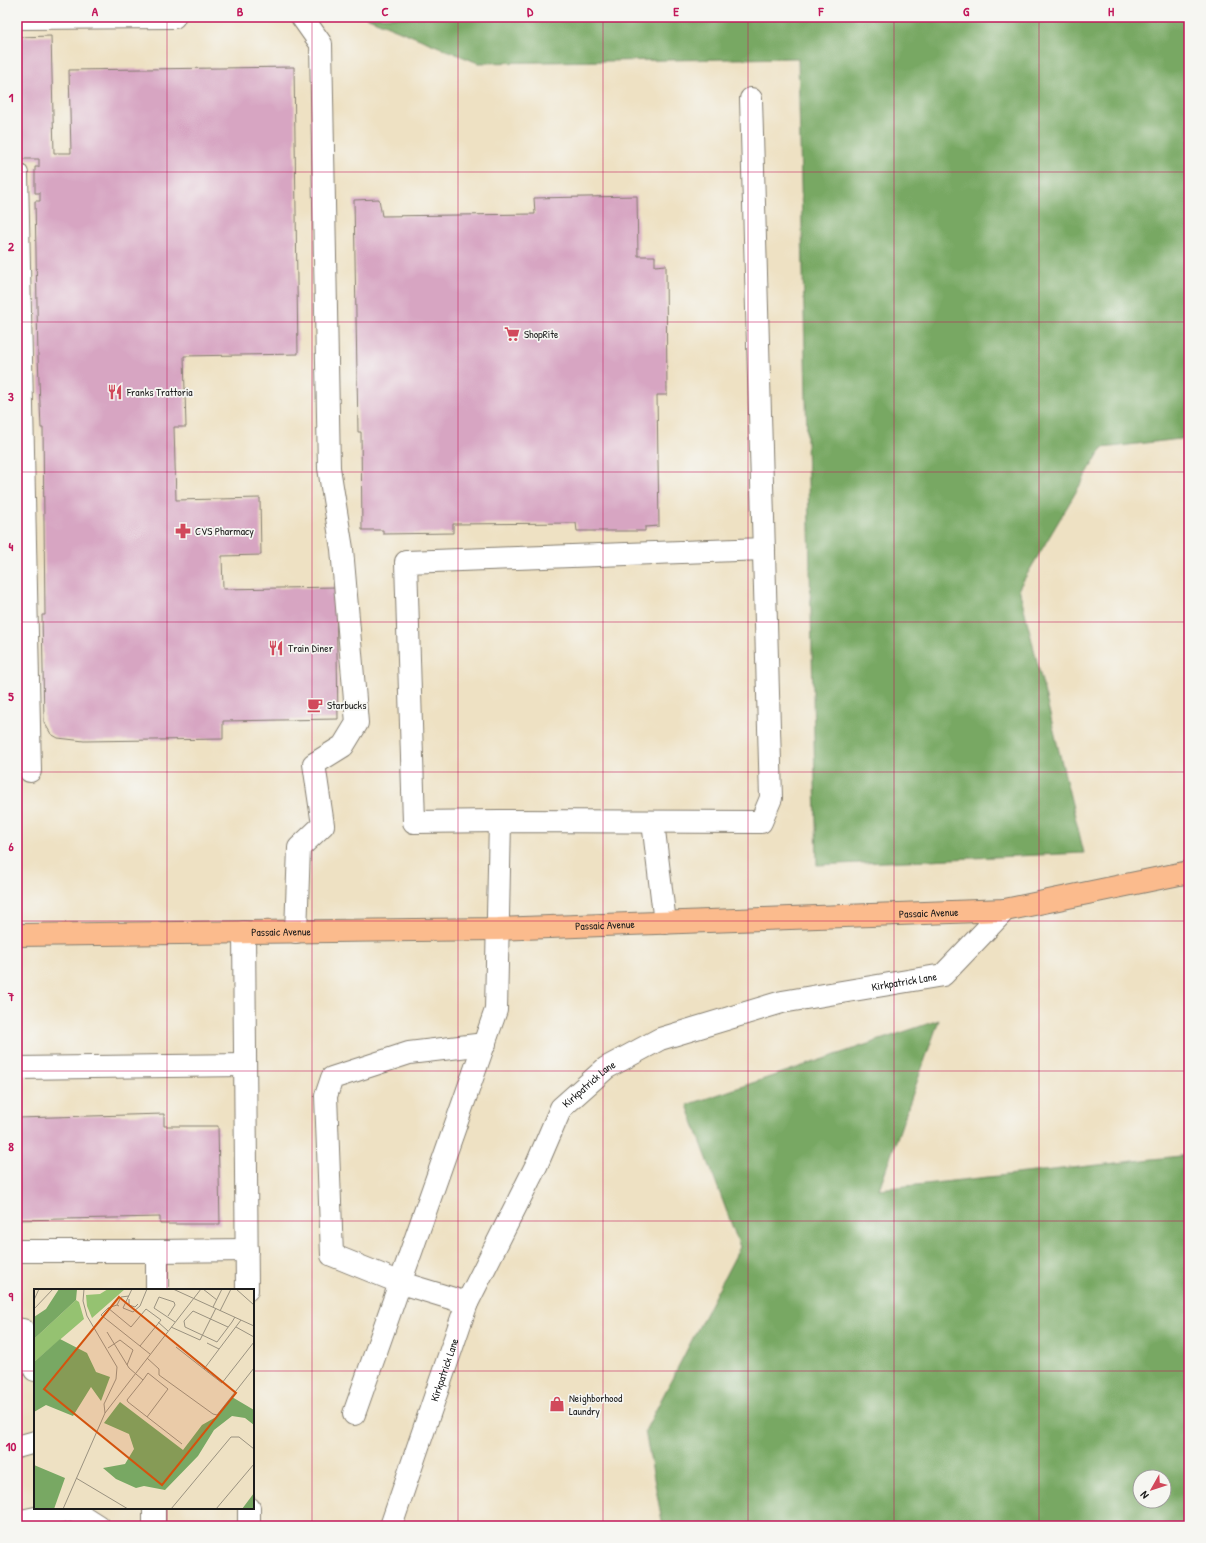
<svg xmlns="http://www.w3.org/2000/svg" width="1206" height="1543" viewBox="0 0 1206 1543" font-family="'Patrick Hand',sans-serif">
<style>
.forest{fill:#78a863;stroke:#4a6240;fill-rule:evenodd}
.building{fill:#d7a5c2}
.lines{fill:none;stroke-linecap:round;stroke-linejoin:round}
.minor-casing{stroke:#857e70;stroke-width:24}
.major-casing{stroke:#857e70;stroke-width:24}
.minor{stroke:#fff;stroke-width:22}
.major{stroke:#fbbb8d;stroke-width:22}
.grid{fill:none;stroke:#c2185b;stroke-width:1;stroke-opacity:0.55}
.labels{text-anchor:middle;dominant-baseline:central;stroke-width:3.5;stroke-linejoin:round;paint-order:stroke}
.poi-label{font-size:11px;fill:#1c1c1c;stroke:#f6f6f2;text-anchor:start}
.street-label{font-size:11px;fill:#1c1c1c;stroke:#f6f6f2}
.inset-road{fill:none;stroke:#9a9280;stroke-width:1}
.view{fill:#d4530e;fill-opacity:0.15;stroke:#d4530e;stroke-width:2}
.inset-edge{fill:none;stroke:#1c1c1c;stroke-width:2}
.neatline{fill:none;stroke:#c2185b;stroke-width:1.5}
.grid-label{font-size:13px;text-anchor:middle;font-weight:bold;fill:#c2185b}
</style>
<rect width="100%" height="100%" fill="#f6f6f2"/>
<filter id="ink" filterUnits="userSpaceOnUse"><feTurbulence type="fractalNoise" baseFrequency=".025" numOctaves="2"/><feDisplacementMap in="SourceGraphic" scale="8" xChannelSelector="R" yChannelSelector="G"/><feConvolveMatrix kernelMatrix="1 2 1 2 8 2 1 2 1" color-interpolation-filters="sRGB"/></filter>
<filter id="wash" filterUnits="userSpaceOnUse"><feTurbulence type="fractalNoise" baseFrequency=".012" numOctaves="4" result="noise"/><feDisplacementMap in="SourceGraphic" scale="16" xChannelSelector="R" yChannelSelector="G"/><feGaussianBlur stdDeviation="0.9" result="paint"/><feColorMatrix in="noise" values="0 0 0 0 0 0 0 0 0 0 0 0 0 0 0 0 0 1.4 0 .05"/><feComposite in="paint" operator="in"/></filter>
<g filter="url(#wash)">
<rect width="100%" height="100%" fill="#eee1c3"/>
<!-- forest -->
<path class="forest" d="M 366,17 L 1189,17 L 1189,438 L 1102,448 L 1019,588 L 1084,853 L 817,865 L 798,58 L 478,63 Z
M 939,1020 L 879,1189 L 1189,1155 L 1189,1526 L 663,1526 L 645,1431 L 740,1247 L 687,1105 ZM 1140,1477 L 1164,1477 L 1164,1501 L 1140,1501 Z"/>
<g id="blocks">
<!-- building -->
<path class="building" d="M 51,36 L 54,153 L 71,153 L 69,70 L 294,67 L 298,354 L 184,356 L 186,427 L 174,427 L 176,500 L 260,498 L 261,555 L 222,556 L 223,589 L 336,587 L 338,719 L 223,721 L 223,739 L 84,741 L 58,738 L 51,734 L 44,722 L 42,615 L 45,615 L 43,428 L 41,428 L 38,357 L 35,201 L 40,201 L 40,193 L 35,193 L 35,167 L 39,167 L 39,159 L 17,159 L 17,37 Z
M 637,196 L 638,256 L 655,256 L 655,266 L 666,265 L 667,395 L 657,395 L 659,526 L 645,527 L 645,531 L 577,531 L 576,523 L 453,524 L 453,533 L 383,534 L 383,530 L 362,530 L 361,432 L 358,432 L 354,200 L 379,199 L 382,216 L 535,214 L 534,198 Z
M 164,1114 L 164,1126 L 218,1126 L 220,1224 L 160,1224 L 160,1217 L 17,1220 L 17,1118 Z"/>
</g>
</g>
<g filter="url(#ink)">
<use href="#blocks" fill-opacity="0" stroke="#857e70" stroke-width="1"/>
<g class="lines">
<defs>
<g id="minor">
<path d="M 17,18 L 174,17"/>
<path d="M 17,174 L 22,406"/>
<path d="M 17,406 L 22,406 L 30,771"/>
<path d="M 500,821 L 414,822 L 406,562 L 764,549"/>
<path d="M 653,822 L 665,923"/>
<path d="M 244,932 L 247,1290"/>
<path d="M 296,932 L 299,848 L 323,825 L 314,764 L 343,746 L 357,723 L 342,549 L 329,468 L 321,44 L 302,17"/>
<path d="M 17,1068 L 245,1065"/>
<path d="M 17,1251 L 157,1251 L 157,1290"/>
<path d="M 157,1251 L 247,1250"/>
<path d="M 467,1303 L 401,1283 L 332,1255 L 326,1096 L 332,1078 L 409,1053 L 485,1044"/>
<path d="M 17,1329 L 23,1330 L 35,1370"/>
<path d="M 354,1414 L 496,1010 L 500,821 L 761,822 L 771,798 L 751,99"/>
<path d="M 17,1447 L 35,1442"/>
<path d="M 249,1508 L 249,1526"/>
<path d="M 73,1510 L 98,1526"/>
<path d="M 17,1522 L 73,1510 L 72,1508"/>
<path d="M 154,1526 L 154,1508"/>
<path id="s1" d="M 391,1526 L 467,1303 L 537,1164 L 561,1108 L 606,1068 L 660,1039 L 782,1002 L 943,975 L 1005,910"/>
</g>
<g id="major">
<path id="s2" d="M 17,935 L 498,929 L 1005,910 L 1189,872"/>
</g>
</defs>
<!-- minor casing -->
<use href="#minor" class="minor-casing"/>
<!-- major casing -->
<use href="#major" class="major-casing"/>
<!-- minor -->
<use href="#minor" class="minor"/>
<!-- major -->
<use href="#major" class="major"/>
</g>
</g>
<!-- grid -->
<path class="grid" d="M 167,17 L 167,1290M 312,17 L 312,1526M 458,17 L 458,1526M 603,17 L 603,1526M 748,17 L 748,1526M 894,17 L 894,1526M 1039,17 L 1039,1526M 17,172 L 1189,172M 17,322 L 1189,322M 17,472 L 1189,472M 17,622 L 1189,622M 17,772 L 1189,772M 17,921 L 1189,921M 17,1071 L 1189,1071M 17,1221 L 1189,1221M 17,1371 L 35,1371M 253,1371 L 1189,1371M 167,1508 L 167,1526"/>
<!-- icons -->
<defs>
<symbol id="supermarket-bare" viewBox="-9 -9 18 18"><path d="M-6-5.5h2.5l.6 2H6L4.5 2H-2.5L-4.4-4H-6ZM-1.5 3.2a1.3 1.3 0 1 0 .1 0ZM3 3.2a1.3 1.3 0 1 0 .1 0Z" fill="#d1495b" stroke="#f6f6f2" stroke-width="2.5" paint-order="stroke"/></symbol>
<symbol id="restaurant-bare" viewBox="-9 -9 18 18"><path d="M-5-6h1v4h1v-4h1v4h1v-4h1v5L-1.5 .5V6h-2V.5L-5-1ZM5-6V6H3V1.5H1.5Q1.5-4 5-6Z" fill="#d1495b" stroke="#f6f6f2" stroke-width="2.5" paint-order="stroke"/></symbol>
<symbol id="pharmacy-bare" viewBox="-9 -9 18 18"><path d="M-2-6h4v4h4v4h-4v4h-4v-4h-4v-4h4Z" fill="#d1495b" stroke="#f6f6f2" stroke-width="2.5" paint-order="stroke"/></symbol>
<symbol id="cafe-bare" viewBox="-9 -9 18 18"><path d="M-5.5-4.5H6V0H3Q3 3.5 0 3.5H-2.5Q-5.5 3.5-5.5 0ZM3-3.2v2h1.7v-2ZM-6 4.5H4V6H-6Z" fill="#d1495b" stroke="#f6f6f2" stroke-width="2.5" paint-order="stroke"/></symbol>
<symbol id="shop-bare" viewBox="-9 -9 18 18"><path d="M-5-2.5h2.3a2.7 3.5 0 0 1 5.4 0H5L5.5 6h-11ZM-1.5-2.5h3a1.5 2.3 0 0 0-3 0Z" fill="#d1495b" stroke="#f6f6f2" stroke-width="2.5" paint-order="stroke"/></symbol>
</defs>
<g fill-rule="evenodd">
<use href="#supermarket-bare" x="501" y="323" width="22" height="22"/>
<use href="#restaurant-bare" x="104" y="381" width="22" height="22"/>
<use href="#pharmacy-bare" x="172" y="520" width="22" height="22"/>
<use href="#restaurant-bare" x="265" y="637" width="22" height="22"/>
<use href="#cafe-bare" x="304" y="694" width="22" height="22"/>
<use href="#shop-bare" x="546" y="1393" width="22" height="22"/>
</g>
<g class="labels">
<!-- poi labels -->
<g class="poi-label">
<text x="524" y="334">ShopRite</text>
<text x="127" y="392">Franks Trattoria</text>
<text x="195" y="531">CVS Pharmacy</text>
<text x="288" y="648">Train Diner</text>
<text x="327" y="705">Starbucks</text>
<text x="569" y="1398">Neighborhood<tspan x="569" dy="13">Laundry</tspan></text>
</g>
<!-- street labels -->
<g class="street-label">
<text stroke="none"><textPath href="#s2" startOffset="912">Passaic Avenue</textPath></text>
<text stroke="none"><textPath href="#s2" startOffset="588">Passaic Avenue</textPath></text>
<text stroke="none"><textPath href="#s2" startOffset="264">Passaic Avenue</textPath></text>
<text stroke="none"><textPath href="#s1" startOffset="825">Kirkpatrick Lane</textPath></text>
<text stroke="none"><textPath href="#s1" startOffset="489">Kirkpatrick Lane</textPath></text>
<text stroke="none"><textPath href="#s1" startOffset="165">Kirkpatrick Lane</textPath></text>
</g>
</g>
<!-- overview -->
<g transform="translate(34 1289)">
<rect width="220" height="220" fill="#eee1c3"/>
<path d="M 74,0 L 91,0 L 58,29 L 53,17 L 52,6 L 66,5 ZM 42,11 L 45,13 L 50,30 L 0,73 L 0,50 Z" fill="#95c271"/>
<path d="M 25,0 L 43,0 L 42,11 L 0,50 L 0,28 L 12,20 ZM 26,50 L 53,64 L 62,83 L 76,88 L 67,112 L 57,98 L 39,127 L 12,116 L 0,123 L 0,73 ZM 198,108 L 220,121 L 220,136 L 211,129 L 198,127 L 180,141 L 164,167 L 131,201 L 110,197 L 102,199 L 82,190 L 69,179 L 91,175 L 100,160 L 95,145 L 70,134 L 86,113 L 149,161 L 168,136 L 182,128 ZM 0,176 L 31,189 L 20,220 L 0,220 ZM 220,204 L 220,220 L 208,220 Z" fill="#78a863"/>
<path class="inset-road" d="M 50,0 L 49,12 L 53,27 L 83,78 L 82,90 L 70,115 L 71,124M 98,0 L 89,19 L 99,23 L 106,17 L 113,0M 139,0 L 220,37M 169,0 L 183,11M 202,0 L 220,16M 95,10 L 95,16 L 101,18 L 104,15M 0,11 L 5,0M 83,16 L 74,19 L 67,26 L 116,65M 85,17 L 83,16 L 87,8 L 95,7M 179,18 L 188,0M 74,19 L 97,38 L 112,20 L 127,31 L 106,57M 0,20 L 19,0M 186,22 L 197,0M 134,27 L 141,16 L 140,13 L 125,8 L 120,19 L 141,33M 124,33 L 134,42M 137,38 L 166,51 L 182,19M 194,38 L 159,22 L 150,32 L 151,38 L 183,53 L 198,33 L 201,28M 202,38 L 220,48M 73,43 L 95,79 L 109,91 L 93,111 L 94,113 L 148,155M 173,54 L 185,60M 142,58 L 170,80 L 207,31M 74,59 L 86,51 L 99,61 L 93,76M 113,69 L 125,80 L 125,86 L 179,125 L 183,126 L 220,79M 170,80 L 188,94 L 220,53M 109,91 L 114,84 L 134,100 L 113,128M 42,189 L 94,220M 29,220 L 71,124 L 167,0M 137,220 L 197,148 L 205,148 L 220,160M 182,220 L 220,175"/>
<path class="view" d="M 85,8 L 202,104 L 128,196 L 10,100 Z"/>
<rect width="220" height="220" class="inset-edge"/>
</g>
<!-- margin -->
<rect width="1206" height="1543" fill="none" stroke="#f6f6f2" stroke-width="44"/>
<!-- north arrow -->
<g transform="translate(1152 1489) rotate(231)"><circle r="19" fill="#f6f6f2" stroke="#9f9f9c"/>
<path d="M0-3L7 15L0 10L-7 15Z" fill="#d1495b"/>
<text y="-6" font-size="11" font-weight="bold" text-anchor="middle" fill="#1c1c1c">N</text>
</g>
<rect x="22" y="22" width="1162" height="1499" class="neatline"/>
<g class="grid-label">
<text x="95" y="16">A</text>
<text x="240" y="16">B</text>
<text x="385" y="16">C</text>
<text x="530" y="16">D</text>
<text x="676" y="16">E</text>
<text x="821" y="16">F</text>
<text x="966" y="16">G</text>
<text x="1111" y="16">H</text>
<text x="11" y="102">1</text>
<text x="11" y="251">2</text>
<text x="11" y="401">3</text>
<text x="11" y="551">4</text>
<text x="11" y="701">5</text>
<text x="11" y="851">6</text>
<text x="11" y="1001">7</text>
<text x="11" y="1151">8</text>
<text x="11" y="1301">9</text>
<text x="11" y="1451">10</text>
</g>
</svg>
